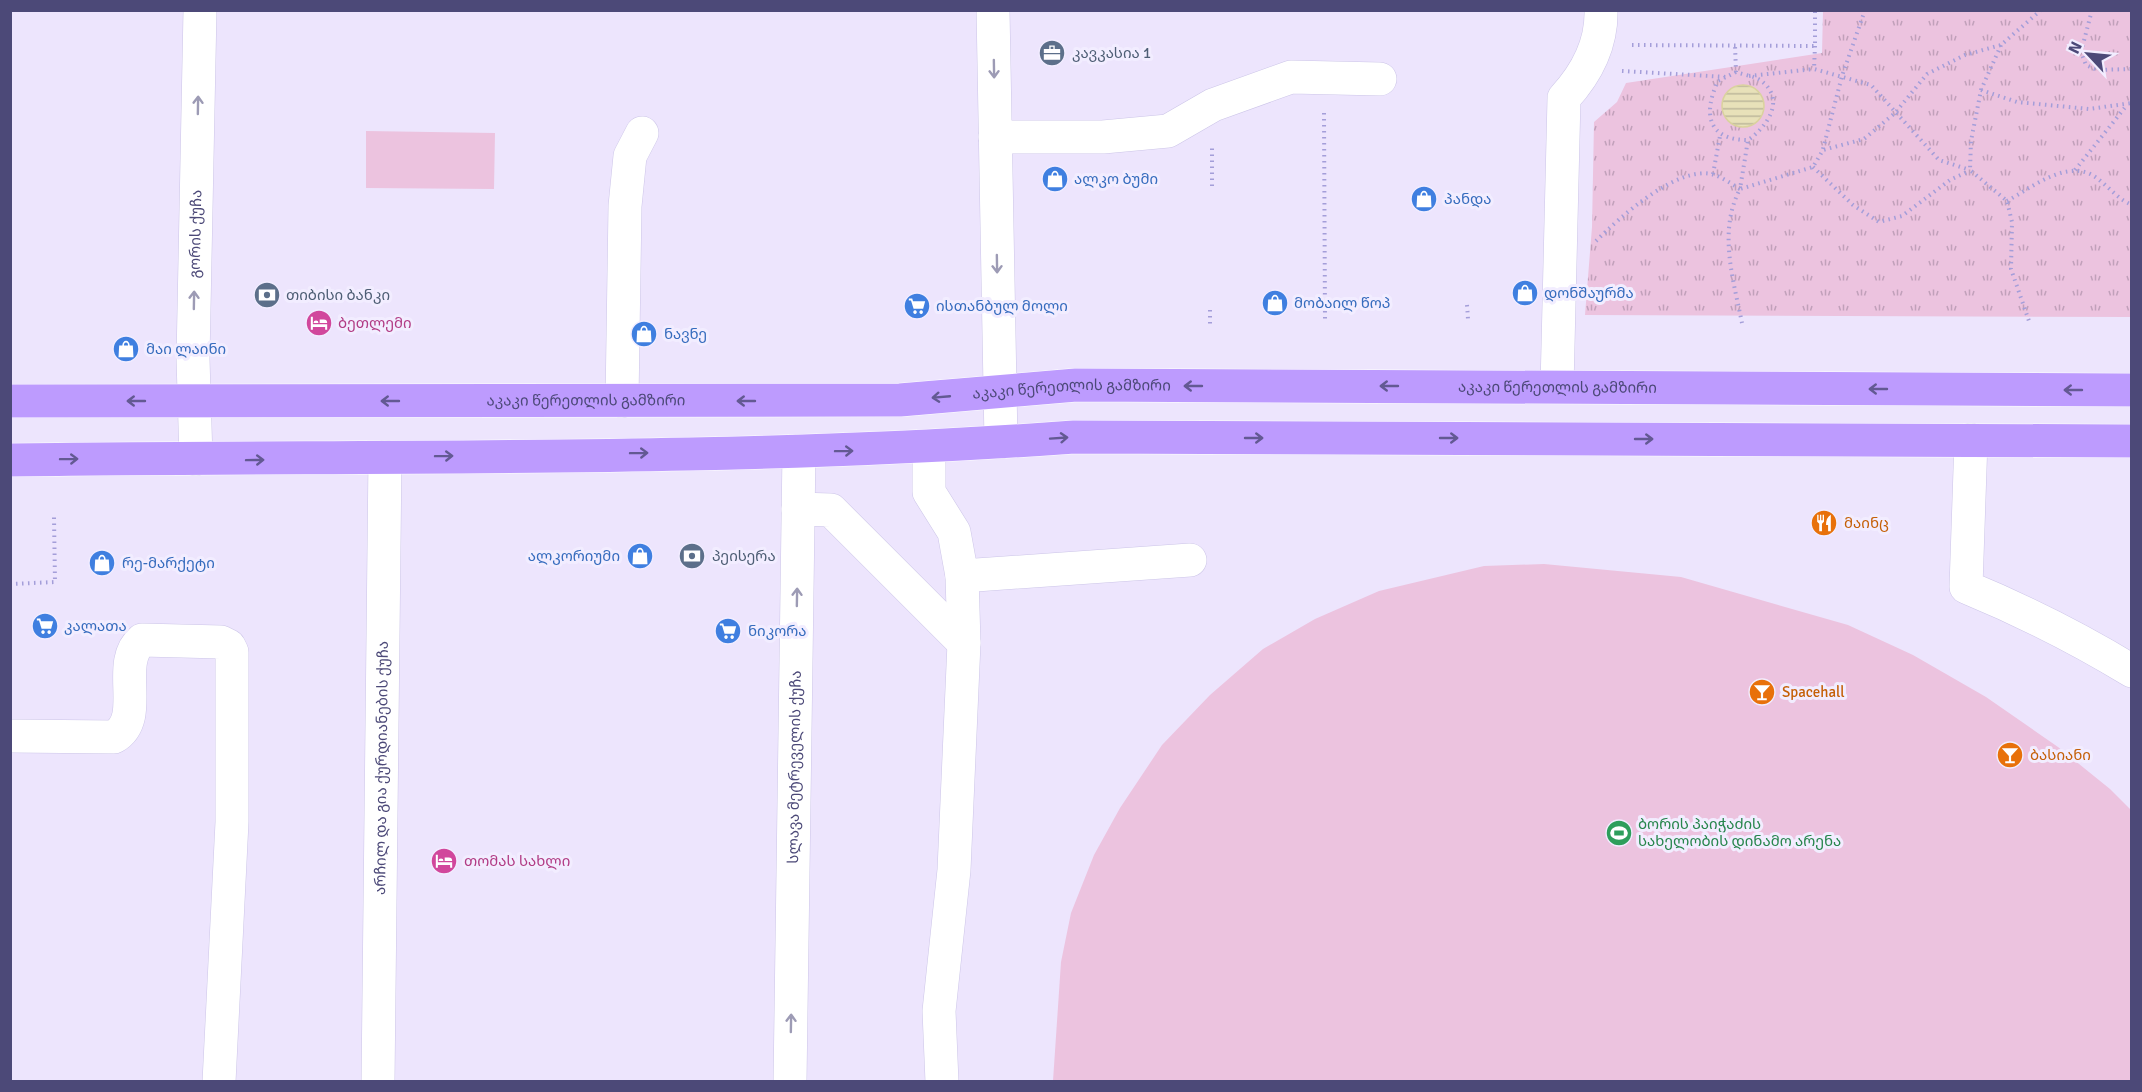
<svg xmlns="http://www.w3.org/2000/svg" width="2142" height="1092" viewBox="0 0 2142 1092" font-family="Signika,'Noto Sans Georgian',sans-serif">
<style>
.grass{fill:url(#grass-tufts)}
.pitch{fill:#ecc3df}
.water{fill:url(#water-rules);stroke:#dad29e;stroke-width:1.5}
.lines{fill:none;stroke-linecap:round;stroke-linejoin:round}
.minor-casing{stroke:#ccc5e8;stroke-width:34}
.major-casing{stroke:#fff;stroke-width:34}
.path{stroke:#a49ed9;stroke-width:4;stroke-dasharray:1.5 4.5;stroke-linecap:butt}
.minor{stroke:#fff;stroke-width:33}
.major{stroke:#bd9bfe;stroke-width:33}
.oneway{stroke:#9d9bb5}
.oneway2{stroke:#635993}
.labels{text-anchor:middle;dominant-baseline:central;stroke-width:6;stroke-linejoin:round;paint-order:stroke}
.service-label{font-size:15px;fill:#4e5e75;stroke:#f2edff;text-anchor:start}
.shop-label{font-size:15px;fill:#366cbe;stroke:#f2edff;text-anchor:start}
.street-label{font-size:15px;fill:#4c4978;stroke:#f2edff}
.hotel-label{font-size:15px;fill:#b23c85;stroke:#f2edff;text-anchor:start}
.food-label{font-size:15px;fill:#c56008;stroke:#f2edff;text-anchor:start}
.leisure-label{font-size:15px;fill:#27864d;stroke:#f2edff;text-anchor:start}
</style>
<defs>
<pattern id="grass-tufts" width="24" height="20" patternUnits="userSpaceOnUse" patternTransform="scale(1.5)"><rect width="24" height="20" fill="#ecc3df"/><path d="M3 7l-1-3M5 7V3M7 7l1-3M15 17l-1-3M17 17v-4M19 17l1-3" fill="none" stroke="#c1a0ba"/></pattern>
<pattern id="water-rules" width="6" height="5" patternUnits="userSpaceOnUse" patternTransform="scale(1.5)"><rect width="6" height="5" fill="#e8e1b9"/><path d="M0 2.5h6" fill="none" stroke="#beb89b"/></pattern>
</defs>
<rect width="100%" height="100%" fill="#ede5fd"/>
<!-- grass -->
<path class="grass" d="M 1823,11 L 2131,11 L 2131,317 L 1585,315 L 1592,227 L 1594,122 L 1617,102 L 1626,83 L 1822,53 Z"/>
<!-- pitch -->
<path class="pitch" d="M 366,131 L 495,133 L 494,189 L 366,188 Z
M 1544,564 L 1681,577 L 1848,625 L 1913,655 L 1986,697 L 2058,747 L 2110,789 L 2131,810 L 2131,1081 L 1053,1081 L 1061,962 L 1071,913 L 1094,855 L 1120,808 L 1162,745 L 1210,695 L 1263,649 L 1315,619 L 1379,591 L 1484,566 Z"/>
<!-- water -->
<path class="water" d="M1722 106a21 21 0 1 1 42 0a21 21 0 1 1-42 0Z"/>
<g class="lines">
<defs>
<g id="minor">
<path d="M 993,10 L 1001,442"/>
<path d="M 995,137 L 1103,137 L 1168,131 L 1213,105 L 1291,77 L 1380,79"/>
<path d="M 1557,387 L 1564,98 C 1586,74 1602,44 1601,10"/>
<path d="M 622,401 L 625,206 L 630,156 L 642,133"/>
<path d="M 1971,440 L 1966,587 C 2024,611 2078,638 2132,671"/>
<path d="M 929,448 L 929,492 L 954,532 L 962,576 L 964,643 L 954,870 L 939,1011 L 942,1082"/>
<path id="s1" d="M 196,459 L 193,359 L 200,10"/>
<path d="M 798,509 L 831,510 L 964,643"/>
<path d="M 962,576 L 1190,560"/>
<path d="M 10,736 L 114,737 C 147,718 114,663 142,640 L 221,642 L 229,646 L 232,652 L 232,822 L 219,1082"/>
<path id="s2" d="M 378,1082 L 385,457"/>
<path id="s3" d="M 790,1082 L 799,451"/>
</g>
<g id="major">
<path id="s4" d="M 10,401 L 900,400 L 1076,385 L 2132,390"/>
<path d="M 10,460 C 365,455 721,463 1074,437 L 2132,441"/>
</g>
</defs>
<!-- minor casing -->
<use href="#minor" class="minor-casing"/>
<!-- major casing -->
<use href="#major" class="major-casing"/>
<!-- path -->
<path class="path" d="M 2092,10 L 2081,52 L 2086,65 L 2097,70 L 2132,69
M 1632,45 L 1815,46 L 1815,10
M 2001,45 L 1981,90 L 1971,141 L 1970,170 L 2007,201 L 2012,222 L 2011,269 L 2030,324
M 1815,46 L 1814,69 L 1871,85 L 1939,160 L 1970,170
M 1622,71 L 1727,77
M 1736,72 L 1718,81 C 1703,113 1707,140 1748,140
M 1749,76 L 1814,69
M 1981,90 L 2017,102 L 2089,109 L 2132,103
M 1324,113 L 1325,320
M 1823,149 L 1842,76 L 1865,10
M 1813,167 L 1853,205 L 1879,222 L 1902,216 L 1950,180 L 1969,171
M 2075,170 L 2127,105
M 1713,174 L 1720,136
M 1212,186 L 1212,145
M 2007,201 C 2033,187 2070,156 2098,179 C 2109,187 2119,200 2132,205
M 1596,241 C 1619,218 1679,163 1715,175 C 1723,178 1732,184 1740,189 L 1748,140 C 1767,127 1787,99 1760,80 C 1754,76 1744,75 1736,72 L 1735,45
M 1467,305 L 1468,319
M 1210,310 L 1210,325
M 1742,323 C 1733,278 1718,231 1740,189 L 1813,167 L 1823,150 L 1864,139 L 1895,113 L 1927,74 L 1965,55 L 2001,45 L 2041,10
M 10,584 L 55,582 L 54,517"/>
<!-- minor -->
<use href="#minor" class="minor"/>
<!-- major -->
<use href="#major" class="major"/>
</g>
<!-- one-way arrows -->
<defs><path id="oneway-shaft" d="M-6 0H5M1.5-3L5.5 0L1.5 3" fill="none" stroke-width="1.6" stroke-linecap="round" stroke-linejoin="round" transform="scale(1.5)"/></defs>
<g class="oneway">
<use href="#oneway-shaft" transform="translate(994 69) rotate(89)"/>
<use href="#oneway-shaft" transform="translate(198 105) rotate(-89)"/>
<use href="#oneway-shaft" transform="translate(997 264) rotate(89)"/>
<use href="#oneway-shaft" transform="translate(194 300) rotate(-89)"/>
<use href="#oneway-shaft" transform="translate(797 597) rotate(-89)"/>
<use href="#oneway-shaft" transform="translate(791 1023) rotate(-89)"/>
</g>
<g class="oneway2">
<use href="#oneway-shaft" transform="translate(1193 386) rotate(-180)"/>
<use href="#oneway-shaft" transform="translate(1389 386) rotate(-180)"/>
<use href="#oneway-shaft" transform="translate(1878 389) rotate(-180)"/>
<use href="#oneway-shaft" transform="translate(2073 390) rotate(-180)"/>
<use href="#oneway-shaft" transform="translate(941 397) rotate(175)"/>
<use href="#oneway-shaft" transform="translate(136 401) rotate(-180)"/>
<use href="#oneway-shaft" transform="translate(390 401) rotate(-180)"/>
<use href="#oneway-shaft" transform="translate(746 401) rotate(180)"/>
<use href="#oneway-shaft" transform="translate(1059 438) rotate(-4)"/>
<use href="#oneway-shaft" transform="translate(1254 438)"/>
<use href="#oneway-shaft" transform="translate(1449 438)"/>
<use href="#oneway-shaft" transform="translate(1644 439)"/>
<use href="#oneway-shaft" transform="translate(844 451) rotate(-1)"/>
<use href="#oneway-shaft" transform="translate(639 453) rotate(-1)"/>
<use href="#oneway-shaft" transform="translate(444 456) rotate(-1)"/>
<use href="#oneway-shaft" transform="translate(69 459) rotate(-1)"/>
<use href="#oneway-shaft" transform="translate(255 460) rotate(-1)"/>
</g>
<!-- icons -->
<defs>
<symbol id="office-disc" viewBox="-11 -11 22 22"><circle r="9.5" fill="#5c6f8a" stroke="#f2edff"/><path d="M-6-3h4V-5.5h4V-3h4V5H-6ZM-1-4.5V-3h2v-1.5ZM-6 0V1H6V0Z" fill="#fff"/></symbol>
<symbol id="shop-disc" viewBox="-11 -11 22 22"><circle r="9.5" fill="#3f7fe0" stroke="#f2edff"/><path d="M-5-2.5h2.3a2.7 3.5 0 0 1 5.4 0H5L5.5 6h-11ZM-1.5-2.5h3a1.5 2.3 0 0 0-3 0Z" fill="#fff"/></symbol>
<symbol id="bank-disc" viewBox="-11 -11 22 22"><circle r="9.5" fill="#5c6f8a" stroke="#f2edff"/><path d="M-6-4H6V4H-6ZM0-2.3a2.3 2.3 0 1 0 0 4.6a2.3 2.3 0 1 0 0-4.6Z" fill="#fff"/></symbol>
<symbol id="supermarket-disc" viewBox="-11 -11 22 22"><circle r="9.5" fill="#3f7fe0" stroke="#f2edff"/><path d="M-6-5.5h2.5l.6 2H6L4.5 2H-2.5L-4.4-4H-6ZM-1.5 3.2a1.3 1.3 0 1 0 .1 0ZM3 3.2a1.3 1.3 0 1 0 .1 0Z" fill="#fff"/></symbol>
<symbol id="hotel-disc" viewBox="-11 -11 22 22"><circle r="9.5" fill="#d1479c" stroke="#f2edff"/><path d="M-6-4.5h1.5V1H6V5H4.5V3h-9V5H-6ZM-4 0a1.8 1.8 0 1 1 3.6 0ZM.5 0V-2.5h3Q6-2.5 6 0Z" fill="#fff"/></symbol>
<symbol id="restaurant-disc" viewBox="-11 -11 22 22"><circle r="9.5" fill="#e8710a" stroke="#f2edff"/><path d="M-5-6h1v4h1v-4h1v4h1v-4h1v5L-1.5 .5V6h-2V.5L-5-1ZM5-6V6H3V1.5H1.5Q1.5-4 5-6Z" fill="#fff"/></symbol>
<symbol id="bar-disc" viewBox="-11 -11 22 22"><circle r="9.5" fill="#e8710a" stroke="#f2edff"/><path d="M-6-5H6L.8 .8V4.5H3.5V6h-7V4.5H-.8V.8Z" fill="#fff"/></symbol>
<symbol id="stadium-disc" viewBox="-11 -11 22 22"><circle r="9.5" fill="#2e9e5b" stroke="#f2edff"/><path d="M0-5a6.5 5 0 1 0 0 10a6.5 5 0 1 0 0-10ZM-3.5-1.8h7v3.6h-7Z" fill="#fff"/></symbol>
</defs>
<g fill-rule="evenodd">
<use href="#office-disc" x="1037" y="38" width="30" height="30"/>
<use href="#shop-disc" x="1040" y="164" width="30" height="30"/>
<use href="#shop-disc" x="1409" y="184" width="30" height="30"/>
<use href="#shop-disc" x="1510" y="278" width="30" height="30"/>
<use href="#bank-disc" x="252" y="280" width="30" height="30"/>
<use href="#shop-disc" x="1260" y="288" width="30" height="30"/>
<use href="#supermarket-disc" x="902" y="291" width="30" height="30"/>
<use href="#hotel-disc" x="304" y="308" width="30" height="30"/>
<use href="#shop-disc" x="629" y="319" width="30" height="30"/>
<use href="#shop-disc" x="111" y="334" width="30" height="30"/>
<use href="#restaurant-disc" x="1809" y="508" width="30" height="30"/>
<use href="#shop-disc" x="625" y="541" width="30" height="30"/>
<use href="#bank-disc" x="677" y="541" width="30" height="30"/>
<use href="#shop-disc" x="87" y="548" width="30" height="30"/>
<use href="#supermarket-disc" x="30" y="611" width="30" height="30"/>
<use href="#supermarket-disc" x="713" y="616" width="30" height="30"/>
<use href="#bar-disc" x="1747" y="677" width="30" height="30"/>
<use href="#bar-disc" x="1995" y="740" width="30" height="30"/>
<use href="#stadium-disc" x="1604" y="818" width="30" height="30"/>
<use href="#hotel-disc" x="429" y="846" width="30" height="30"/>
</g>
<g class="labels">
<!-- service labels -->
<g class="service-label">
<text x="1072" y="53">კავკასია 1</text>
<text x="286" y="295">თიბისი ბანკი</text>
<text x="712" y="556">პეისერა</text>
</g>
<!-- shop labels -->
<g class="shop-label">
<text x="1074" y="179">ალკო ბუმი</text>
<text x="1444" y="199">პანდა</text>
<text x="1544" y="293">დონშაურმა</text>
<text x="1294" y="303">მობაილ წოპ</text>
<text x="936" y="306">ისთანბულ მოლი</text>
<text x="664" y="334">ნავნე</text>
<text x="146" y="349">მაი ლაინი</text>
<text x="620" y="556" text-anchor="end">ალკორიუმი</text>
<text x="122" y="563">რე-მარქეტი</text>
<text x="64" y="626">კალათა</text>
<text x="748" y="631">ნიკორა</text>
</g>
<!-- street labels -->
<g class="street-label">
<text stroke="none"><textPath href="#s1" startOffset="225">გორის ქუჩა</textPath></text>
<text stroke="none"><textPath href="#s4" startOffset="1548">აკაკი წერეთლის გამზირი</textPath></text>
<text stroke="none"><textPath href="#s4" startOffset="1062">აკაკი წერეთლის გამზირი</textPath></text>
<text stroke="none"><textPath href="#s4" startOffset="576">აკაკი წერეთლის გამზირი</textPath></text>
<text stroke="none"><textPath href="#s3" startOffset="315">სლავა მეტრეველის ქუჩა</textPath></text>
<text stroke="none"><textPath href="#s2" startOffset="314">არჩილ და გია ქურდიანების ქუჩა</textPath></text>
</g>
<!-- hotel labels -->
<g class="hotel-label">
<text x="338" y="323">ბეთლემი</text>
<text x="464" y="861">თომას სახლი</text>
</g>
<!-- food labels -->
<g class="food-label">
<text x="1844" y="523">მაინც</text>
<text x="1782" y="692">Spacehall</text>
<text x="2030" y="755">ბასიანი</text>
</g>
<!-- leisure labels -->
<g class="leisure-label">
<text x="1638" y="824">ბორის პაიჭაძის<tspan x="1638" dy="17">სახელობის დინამო არენა</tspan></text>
</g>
</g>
<!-- border -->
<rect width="2142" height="1092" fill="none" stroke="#4c4978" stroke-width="24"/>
<!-- north arrow -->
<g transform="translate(2088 54) rotate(296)" stroke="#f2edff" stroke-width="4.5" paint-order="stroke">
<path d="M0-4.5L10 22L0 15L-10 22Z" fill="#4c4978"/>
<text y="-9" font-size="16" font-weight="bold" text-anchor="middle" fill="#4c4978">N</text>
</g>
</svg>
